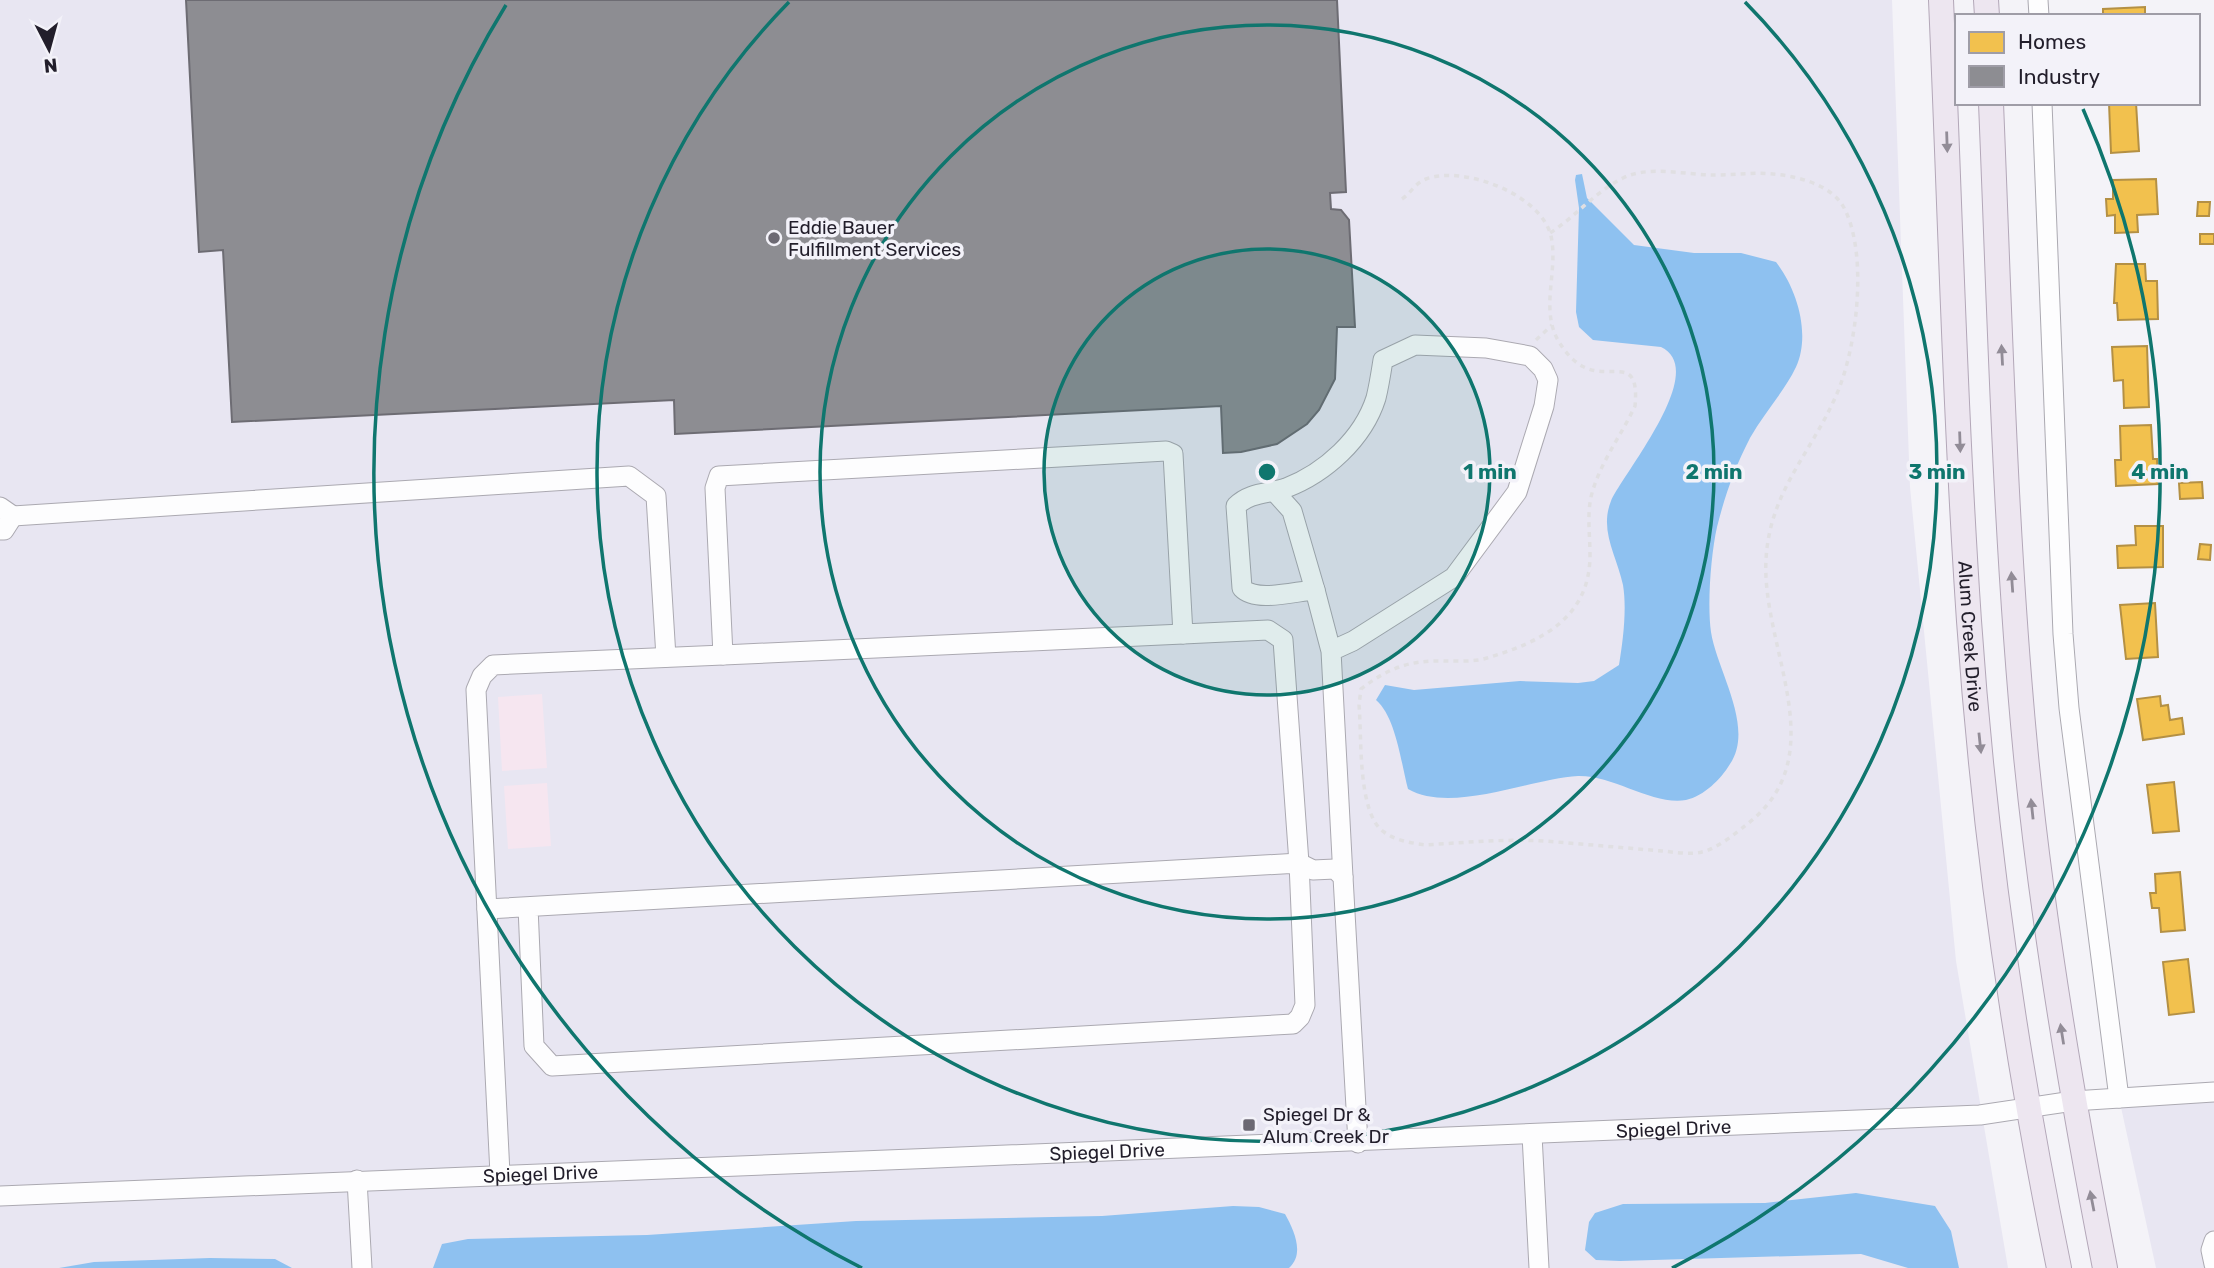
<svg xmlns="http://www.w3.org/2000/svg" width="2214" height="1268" viewBox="0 0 2214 1268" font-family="Rubik,sans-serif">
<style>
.built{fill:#e8e6f2}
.green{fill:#f6e6f0}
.water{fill:#8ec1f0}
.homes{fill:#f2c14e;stroke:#b49044;stroke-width:2}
.industry{fill:#8d8d92;stroke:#6d6c73;stroke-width:2}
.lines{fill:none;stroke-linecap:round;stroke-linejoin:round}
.minor-casing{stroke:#aba9b1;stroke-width:21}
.major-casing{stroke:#b3a7b8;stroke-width:26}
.path{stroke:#e0dfe2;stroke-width:3.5;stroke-dasharray:5 5;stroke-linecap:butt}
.minor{stroke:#fdfdfe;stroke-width:19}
.major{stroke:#ede6f0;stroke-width:24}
.oneway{fill:#928c97}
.ring{fill:none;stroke:#0f766e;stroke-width:3.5}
.poi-dot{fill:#6c6973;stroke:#f3f2f9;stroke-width:2.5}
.labels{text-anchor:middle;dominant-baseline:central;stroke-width:7;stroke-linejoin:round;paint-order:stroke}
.poi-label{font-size:19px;fill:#221e2b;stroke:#f3f2f9;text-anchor:start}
.street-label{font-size:19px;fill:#221e2b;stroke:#f3f2f9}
.centre{fill:#0f766e;stroke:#f3f2f9;stroke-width:3.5}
.ring-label{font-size:21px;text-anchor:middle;font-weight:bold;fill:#0f766e;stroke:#f3f2f9;stroke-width:7;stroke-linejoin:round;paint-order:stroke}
</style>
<rect width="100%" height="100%" fill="#f4f3f8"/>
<!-- built -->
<path class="built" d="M 0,0 L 1892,0 L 1910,487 L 1956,961 L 2008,1268 L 0,1268 Z
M 2214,1092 L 2214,1268 L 2156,1268 L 2119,1098 Z"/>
<!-- green -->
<path class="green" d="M 542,694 L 547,768 L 502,771 L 498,697 Z
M 547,783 L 551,846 L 508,849 L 504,786 Z"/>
<!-- water -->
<path class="water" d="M 1582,174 L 1587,198 L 1634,245 L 1694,253 L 1741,253 L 1776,262 C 1797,289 1811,334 1796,367 C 1784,392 1764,413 1750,438 C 1735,467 1725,495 1717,527 C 1711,554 1707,604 1711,632 C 1717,671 1755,727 1730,764 C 1721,779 1704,796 1686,800 C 1654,806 1613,775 1578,776 C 1528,779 1452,814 1408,789 C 1401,763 1396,717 1376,700 L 1385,685 L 1414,690 L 1520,681 L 1578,683 L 1594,681 L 1619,665 C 1623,641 1627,609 1623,585 C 1617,556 1599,531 1611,501 C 1624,472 1710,370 1661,347 L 1593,340 L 1579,327 L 1576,312 L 1579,208 L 1575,180 L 1576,175 Z
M 1856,1193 L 1935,1206 L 1951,1231 L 1959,1268 L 1908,1268 L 1861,1254 L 1620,1261 L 1596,1260 L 1585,1250 L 1589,1222 L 1595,1213 L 1623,1204 L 1765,1203 Z
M 1233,1206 L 1259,1207 L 1285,1214 C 1294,1230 1305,1254 1289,1268 L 433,1268 L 442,1244 L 468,1239 L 647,1235 L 856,1221 L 1102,1216 Z
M 210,1258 L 275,1259 L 292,1268 L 59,1268 L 94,1262 Z"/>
<!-- homes -->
<path class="homes" d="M 2145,7 L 2145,16 L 2103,16 L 2103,9 Z
M 2109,103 L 2136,103 L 2139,151 L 2111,153 Z
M 2156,179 L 2158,214 L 2137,215 L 2138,232 L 2115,233 L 2115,215 L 2107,216 L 2106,199 L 2113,199 L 2113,180 Z
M 2198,202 L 2210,202 L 2209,216 L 2197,216 Z
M 2200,234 L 2214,234 L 2214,244 L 2200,244 Z
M 2116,264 L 2145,264 L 2146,281 L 2157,281 L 2158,319 L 2118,320 L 2117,303 L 2114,303 Z
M 2147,346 L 2149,407 L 2124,408 L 2123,380 L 2114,381 L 2112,347 Z
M 2151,425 L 2153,459 L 2157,459 L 2158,484 L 2116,486 L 2115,460 L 2121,460 L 2120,426 Z
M 2202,482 L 2203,498 L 2180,499 L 2179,483 Z
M 2135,526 L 2163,526 L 2163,567 L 2118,568 L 2117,546 L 2136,545 Z
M 2200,544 L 2211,545 L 2210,560 L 2198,559 Z
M 2155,603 L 2158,657 L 2126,659 L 2120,605 Z
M 2160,696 L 2161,706 L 2168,705 L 2170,720 L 2182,718 L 2184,734 L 2143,740 L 2137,699 Z
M 2174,782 L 2179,831 L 2153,833 L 2147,785 Z
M 2180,872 L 2185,930 L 2161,932 L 2159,908 L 2152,908 L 2150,893 L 2156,893 L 2155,874 Z
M 2188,959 L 2194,1012 L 2169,1015 L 2163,962 Z"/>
<!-- industry -->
<path class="industry" d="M 186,0 L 1337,0 L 1346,192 L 1330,193 L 1331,209 L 1341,210 L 1349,220 L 1355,327 L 1337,327 L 1335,379 L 1319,410 L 1307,424 L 1277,444 L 1241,452 L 1223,453 L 1221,406 L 675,434 L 674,400 L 232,422 L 223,250 L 199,252 Z"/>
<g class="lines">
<defs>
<g id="minor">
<path d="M 2038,0 L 2039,16"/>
<path d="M 2042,103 L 2063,634 L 2069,708 L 2119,1098"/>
<path d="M 1274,491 L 1292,511 L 1315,590"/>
<path d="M 0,507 L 13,516 L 4,530 L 0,530"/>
<path d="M 13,516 L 629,476 L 656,496 L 666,657"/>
<path d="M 1331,651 L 1315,590 C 1296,591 1256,603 1242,588 L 1236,506 C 1250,492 1268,494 1286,488 C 1325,473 1363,439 1376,398 C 1379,386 1381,373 1383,360 L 1415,345 L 1486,348 L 1530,356 L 1543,369 L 1548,380 L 1544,406 L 1517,492 L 1454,577 L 1353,641 L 1331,651 L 1343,877"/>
<path d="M 723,655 L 1183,634"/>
<path d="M 487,909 C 757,893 1028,878 1299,863 L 1305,1005 L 1300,1017 L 1293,1024 L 552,1066 L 534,1046 L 528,907"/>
<path d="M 1532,1135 L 1539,1268"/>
<path d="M 500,1174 L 476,690 L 482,676 L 493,665 L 723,655 L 715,488 L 719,476 L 1166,451 L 1173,454 L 1183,634 L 1268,630 L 1283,640 L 1299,863 L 1313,870 L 1335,869 L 1343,877 L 1358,1143"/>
<path d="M 357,1180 L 362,1268"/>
<path id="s1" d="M 0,1196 C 660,1167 1320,1145 1980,1115 L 2073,1101 L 2214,1092"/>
<path d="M 2214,1241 L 2211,1250 L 2214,1264"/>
</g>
<g id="major">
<path id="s2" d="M 1941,0 C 1950,207 1955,414 1969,621 C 1984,839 2015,1054 2059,1268"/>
<path d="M 1986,0 L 1987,16"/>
<path d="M 1991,103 C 2000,321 2005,539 2026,756 C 2043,928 2072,1098 2105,1268"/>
</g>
</defs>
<!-- minor casing -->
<use href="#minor" class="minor-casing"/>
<!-- major casing -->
<use href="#major" class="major-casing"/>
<!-- path -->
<path class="path" d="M 1402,199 C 1411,193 1415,183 1426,179 C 1463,165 1541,194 1551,236 C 1559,272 1538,312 1561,345 C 1566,353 1575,363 1584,367 C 1611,381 1640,353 1635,406 C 1621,436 1599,464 1591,497 C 1587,516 1590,535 1590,555 C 1590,618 1541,642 1487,658 C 1474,662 1458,661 1444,661 C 1410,660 1388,668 1361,689 L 1359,705 C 1362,736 1357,814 1384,832 C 1396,841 1412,843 1426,845 C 1470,842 1513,838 1557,842 C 1592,845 1627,848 1662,851 C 1674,852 1690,855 1702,852 C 1716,849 1735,834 1746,825 C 1837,756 1761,649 1766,559 C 1770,492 1809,456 1835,398 C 1857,351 1869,252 1843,206 C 1830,184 1796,176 1773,174 C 1753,172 1734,175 1714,175 C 1685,175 1649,165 1623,178 C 1596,191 1575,217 1550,233
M 1536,340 L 1552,325"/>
<!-- minor -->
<use href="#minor" class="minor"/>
<!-- major -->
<use href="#major" class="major"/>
</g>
<!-- one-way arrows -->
<defs><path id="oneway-solid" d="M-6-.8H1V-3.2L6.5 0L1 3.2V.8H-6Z" transform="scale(1.75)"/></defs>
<g class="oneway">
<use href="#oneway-solid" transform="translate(1947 142) rotate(88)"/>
<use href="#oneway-solid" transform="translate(2002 355) rotate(-93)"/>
<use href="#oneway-solid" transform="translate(1960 442) rotate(88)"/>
<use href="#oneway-solid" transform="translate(2012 582) rotate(-94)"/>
<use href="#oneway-solid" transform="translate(1980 743) rotate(84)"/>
<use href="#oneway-solid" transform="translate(2032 809) rotate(-96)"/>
<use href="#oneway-solid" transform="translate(2062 1034) rotate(-99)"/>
<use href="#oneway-solid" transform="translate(2092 1201) rotate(-101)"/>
</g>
<!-- distance rings -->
<circle cx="1267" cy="472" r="223" fill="#0f766e" fill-opacity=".12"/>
<g class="ring">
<circle cx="1267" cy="472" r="223"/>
<circle cx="1267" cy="472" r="447"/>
<path d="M1745 2A670 670 0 1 1 789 2"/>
<path d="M862 1268A893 893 0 0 1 506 5M2083 109A893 893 0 0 1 1672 1268"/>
</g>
<!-- markers -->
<g class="poi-dot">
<circle cx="774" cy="238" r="7"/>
<rect x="1242" y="1118" width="14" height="14" rx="3.5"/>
</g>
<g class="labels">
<!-- poi labels -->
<g class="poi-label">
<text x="788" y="227">Eddie Bauer<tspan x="788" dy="22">Fulfillment Services</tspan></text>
<text x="1263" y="1114">Spiegel Dr &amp;<tspan x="1263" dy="22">Alum Creek Dr</tspan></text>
</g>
<!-- street labels -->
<g class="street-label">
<text stroke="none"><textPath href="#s2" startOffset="637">Alum Creek Drive</textPath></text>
<text stroke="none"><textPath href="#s1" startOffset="1675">Spiegel Drive</textPath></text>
<text stroke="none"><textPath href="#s1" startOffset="1108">Spiegel Drive</textPath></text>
<text stroke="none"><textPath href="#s1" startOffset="541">Spiegel Drive</textPath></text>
</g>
</g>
<circle cx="1267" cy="472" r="10" class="centre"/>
<g class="ring-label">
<text x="1490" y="479">1 min</text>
<text x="1714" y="479">2 min</text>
<text x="1937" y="479">3 min</text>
<text x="2160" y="479">4 min</text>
</g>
<!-- legend -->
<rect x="1955" y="14" width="245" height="91" fill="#f3f2f9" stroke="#9f9da7" stroke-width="2"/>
<rect x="1969" y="32" width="35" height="21" fill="#f2c14e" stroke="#9f9da7" stroke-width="2"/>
<text x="2018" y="49" font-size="21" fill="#221e2b">Homes</text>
<rect x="1969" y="66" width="35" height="21" fill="#8d8d92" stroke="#9f9da7" stroke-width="2"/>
<text x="2018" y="84" font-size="21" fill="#221e2b">Industry</text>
<!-- north arrow -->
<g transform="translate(49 49) rotate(174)" stroke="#f3f2f9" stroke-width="5" paint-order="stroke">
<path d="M0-5L12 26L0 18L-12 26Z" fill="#221e2b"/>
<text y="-10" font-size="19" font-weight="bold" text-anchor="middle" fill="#221e2b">N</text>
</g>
</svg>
